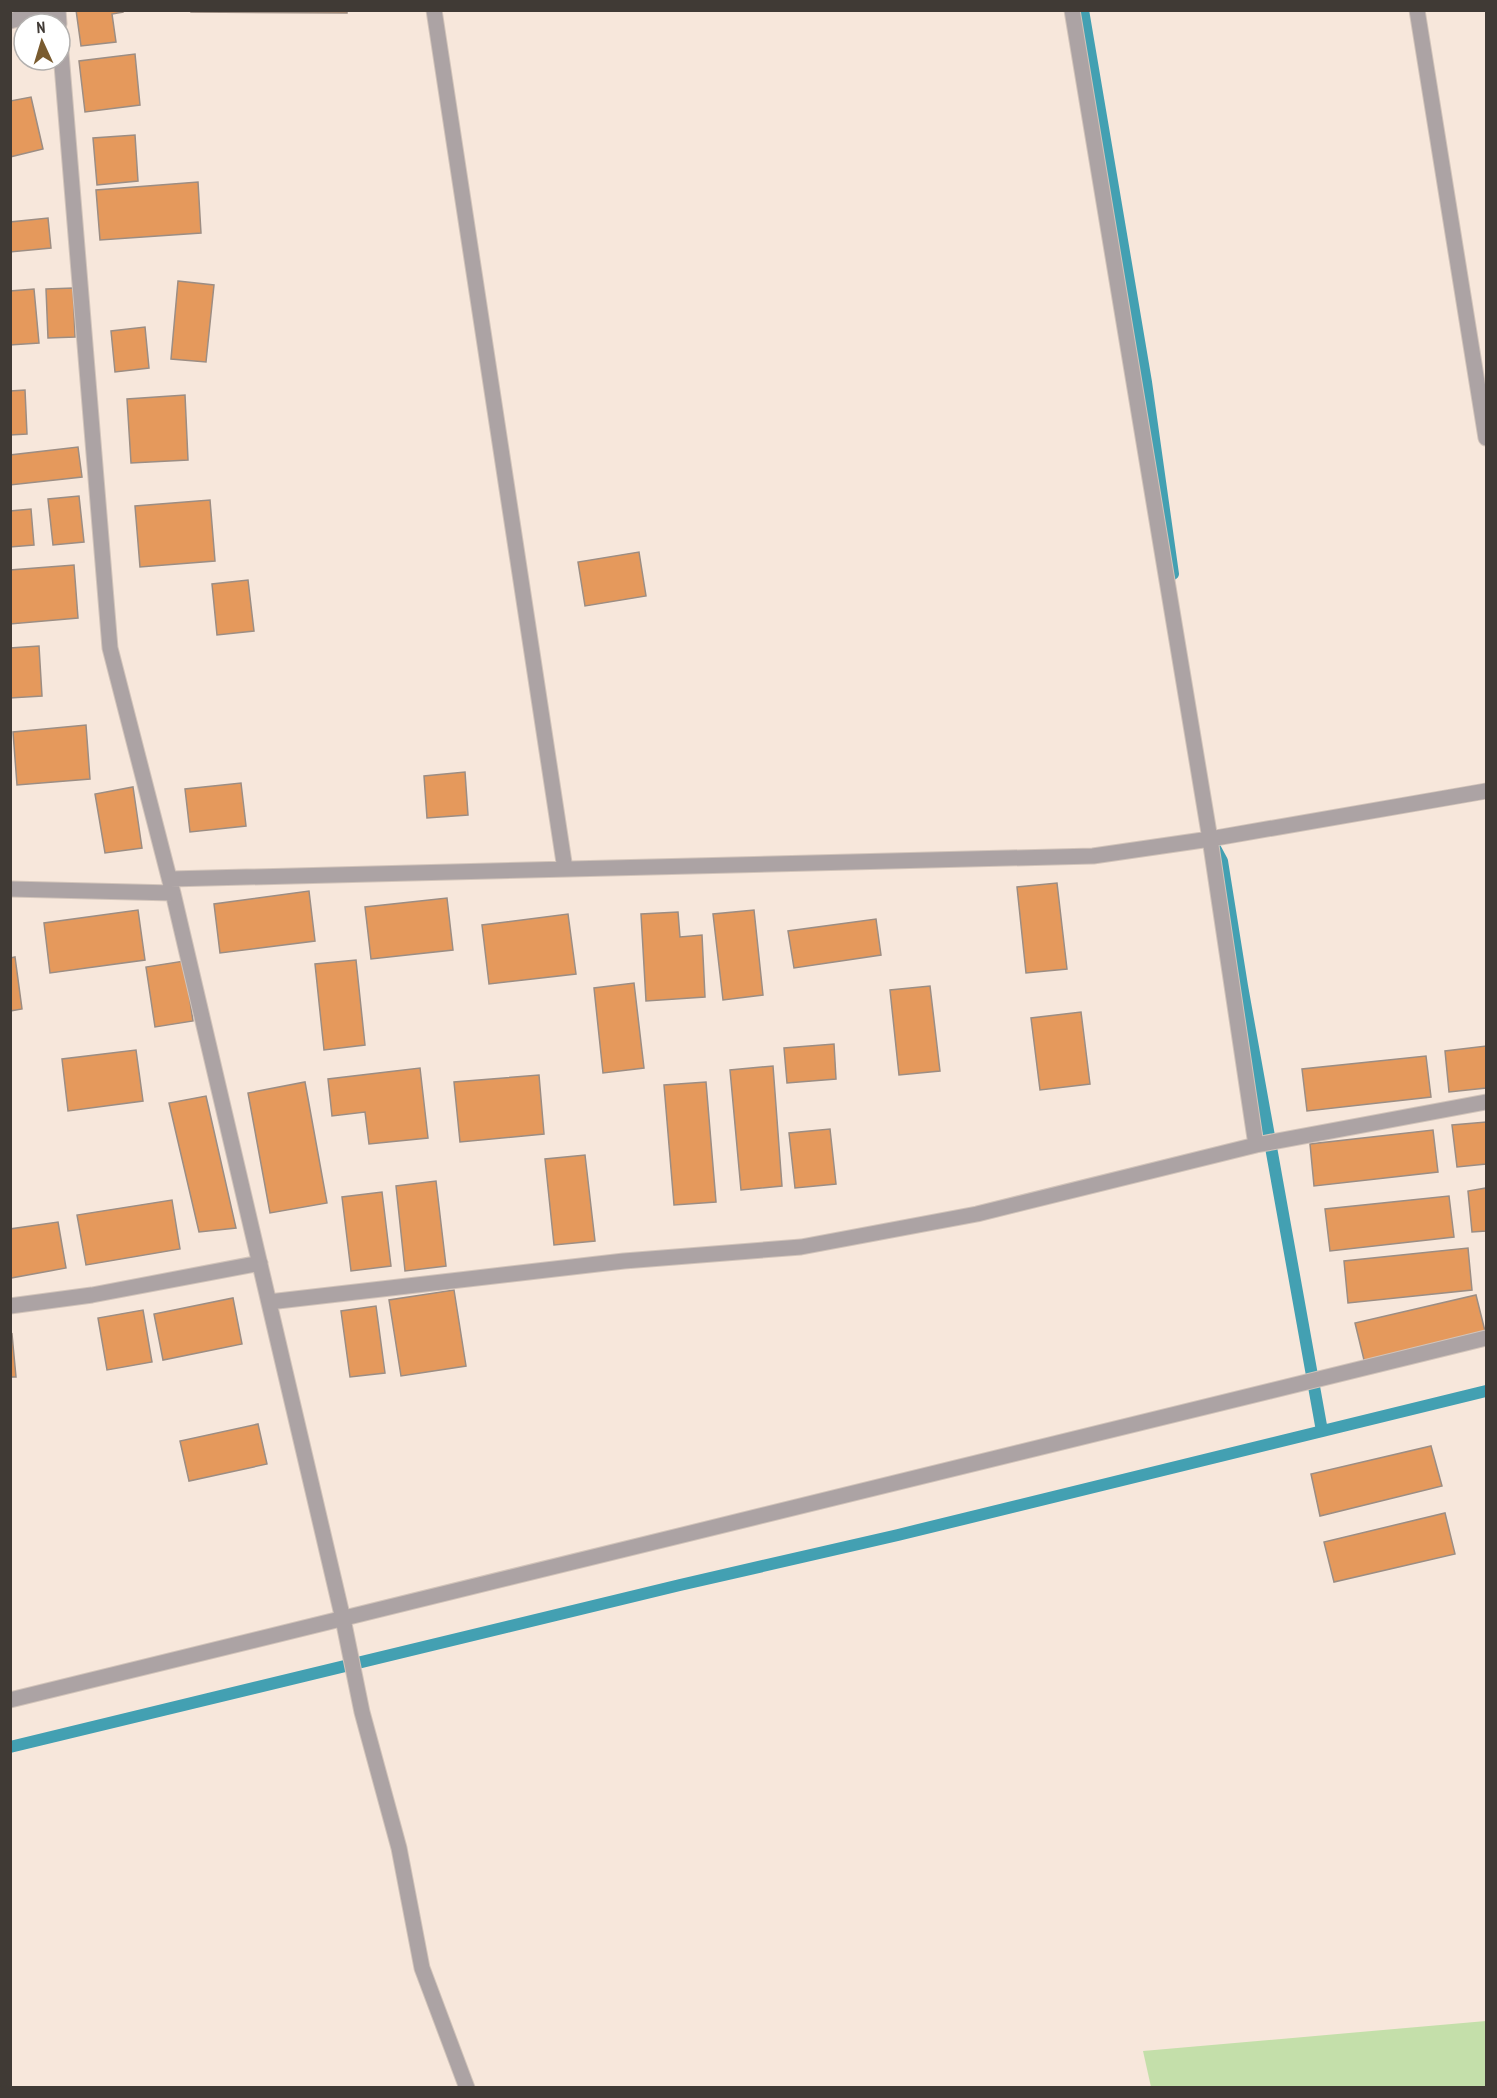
<svg xmlns="http://www.w3.org/2000/svg" width="1497" height="2098" viewBox="0 0 1497 2098" font-family="'PT Sans Narrow',sans-serif">
<style>
.green{fill:#c4dfaa}
.lines{fill:none;stroke-linecap:round;stroke-linejoin:round}
.stream{stroke:#43a0b2;stroke-width:12}
.building{fill:#e5995c;stroke:#9c8d83;stroke-width:1.5}
.minor-casing{stroke:#d2c4ba;stroke-width:17}
.minor{stroke:#aca3a4;stroke-width:15}
</style>
<rect width="100%" height="100%" fill="#f7e7db"/>
<!-- green -->
<path class="green" d="M 1486,2021 L 1486,2087 L 1151,2087 L 1143,2051 Z"/>
<g class="lines">
<!-- stream -->
<path class="stream" d="M 1083,10 L 1146,382 L 1173,574
M 1214,846 L 1222,861 L 1242,986 L 1322,1431
M 10,1747 L 680,1585 L 898,1535 L 1486,1391"/>
</g>
<!-- building -->
<path class="building" d="M 76,10 L 123,10 L 123,12 L 112,14 L 116,42 L 81,46 Z
M 191,10 L 347,10 L 347,13 L 191,12 Z
M 135,54 L 140,105 L 85,112 L 79,61 Z
M 31,97 L 43,149 L 10,157 L 10,101 Z
M 135,135 L 138,181 L 97,185 L 93,138 Z
M 198,182 L 201,233 L 100,240 L 96,190 Z
M 48,218 L 51,248 L 10,252 L 10,222 Z
M 178,281 L 214,285 L 206,362 L 171,359 Z
M 73,288 L 75,337 L 48,338 L 46,289 Z
M 34,289 L 39,343 L 10,345 L 10,291 Z
M 145,327 L 149,368 L 115,372 L 111,331 Z
M 25,390 L 27,434 L 10,435 L 10,391 Z
M 185,395 L 188,460 L 131,463 L 127,399 Z
M 78,447 L 82,477 L 10,485 L 10,455 Z
M 79,496 L 84,542 L 53,545 L 48,499 Z
M 210,500 L 215,561 L 140,567 L 135,506 Z
M 31,509 L 34,545 L 10,547 L 10,511 Z
M 639,552 L 646,596 L 585,606 L 578,562 Z
M 74,565 L 78,618 L 10,624 L 10,570 Z
M 248,580 L 254,631 L 217,635 L 212,584 Z
M 39,646 L 42,696 L 10,698 L 10,648 Z
M 86,725 L 90,779 L 17,785 L 13,732 Z
M 465,772 L 468,815 L 427,818 L 424,776 Z
M 241,783 L 246,826 L 190,832 L 185,789 Z
M 133,787 L 142,848 L 105,853 L 95,794 Z
M 1057,883 L 1067,969 L 1026,973 L 1017,887 Z
M 309,891 L 315,941 L 220,953 L 214,904 Z
M 447,898 L 453,950 L 371,959 L 365,907 Z
M 138,910 L 145,960 L 50,973 L 44,923 Z
M 754,910 L 763,995 L 723,1000 L 713,914 Z
M 678,912 L 680,937 L 702,935 L 705,997 L 646,1001 L 641,914 Z
M 568,914 L 576,974 L 489,984 L 482,925 Z
M 876,919 L 881,955 L 794,968 L 788,931 Z
M 15,957 L 22,1009 L 10,1011 L 10,958 Z
M 356,960 L 365,1045 L 324,1050 L 315,964 Z
M 184,961 L 193,1021 L 155,1027 L 146,967 Z
M 634,983 L 644,1068 L 603,1073 L 594,988 Z
M 930,986 L 940,1071 L 899,1075 L 890,990 Z
M 1081,1012 L 1090,1084 L 1040,1090 L 1031,1018 Z
M 834,1044 L 836,1079 L 787,1083 L 784,1048 Z
M 1486,1046 L 1486,1088 L 1449,1092 L 1445,1051 Z
M 136,1050 L 143,1101 L 68,1111 L 62,1059 Z
M 1426,1056 L 1431,1097 L 1307,1111 L 1302,1069 Z
M 773,1066 L 782,1186 L 741,1190 L 730,1070 Z
M 420,1068 L 428,1138 L 369,1144 L 365,1112 L 332,1116 L 328,1079 Z
M 539,1075 L 544,1134 L 460,1142 L 454,1082 Z
M 305,1082 L 327,1203 L 270,1213 L 248,1093 Z
M 706,1082 L 716,1202 L 674,1205 L 664,1085 Z
M 206,1096 L 236,1228 L 199,1232 L 169,1103 Z
M 1486,1122 L 1486,1164 L 1457,1167 L 1452,1125 Z
M 830,1129 L 836,1184 L 795,1188 L 789,1133 Z
M 1433,1130 L 1438,1172 L 1314,1186 L 1310,1144 Z
M 585,1155 L 595,1241 L 554,1245 L 545,1159 Z
M 436,1181 L 446,1266 L 405,1271 L 396,1186 Z
M 1486,1188 L 1486,1231 L 1472,1232 L 1468,1191 Z
M 382,1192 L 391,1266 L 351,1271 L 342,1197 Z
M 1449,1196 L 1454,1237 L 1330,1251 L 1325,1209 Z
M 172,1200 L 180,1249 L 86,1265 L 77,1215 Z
M 58,1222 L 66,1268 L 11,1278 L 10,1229 Z
M 1468,1248 L 1472,1290 L 1348,1303 L 1344,1261 Z
M 454,1290 L 466,1366 L 401,1376 L 389,1300 Z
M 1476,1295 L 1486,1335 L 1365,1364 L 1355,1323 Z
M 233,1298 L 242,1344 L 163,1360 L 154,1314 Z
M 376,1306 L 385,1373 L 350,1377 L 341,1311 Z
M 143,1310 L 152,1362 L 107,1370 L 98,1318 Z
M 12,1334 L 16,1377 L 10,1377 L 10,1335 Z
M 258,1424 L 267,1464 L 189,1481 L 180,1441 Z
M 1431,1446 L 1442,1486 L 1320,1516 L 1311,1474 Z
M 1445,1513 L 1455,1554 L 1334,1582 L 1324,1542 Z"/>
<g class="lines">
<defs>
<path id="minor" d="M 58,10 L 59,24
M 434,10 L 565,869
M 1072,10 L 1210,839 L 1256,1145
M 1417,10 L 1486,438
M 10,21 L 51,10
M 60,41 L 110,648 L 173,893 L 343,1619 L 362,1712 L 399,1848 L 422,1968 L 467,2088
M 170,879 L 1093,856 L 1210,839 L 1486,791
M 10,889 L 173,893
M 269,1302 L 624,1261 L 801,1247 L 977,1214 L 1256,1145 L 1486,1102
M 10,1306 L 92,1295 L 260,1263
M 10,1700 L 1486,1338"/>
</defs>
<!-- minor casing -->
<use href="#minor" class="minor-casing"/>
<!-- minor -->
<use href="#minor" class="minor"/>
</g>
<!-- border -->
<rect width="1497" height="2098" fill="none" stroke="#403a35" stroke-width="24"/>
<!-- north arrow -->
<g transform="translate(42 42) rotate(356)"><circle r="28" fill="#ffffff" stroke="#b3b0ae" stroke-width="1.5"/>
<path d="M0-4.5L10 22L0 15L-10 22Z" fill="#795b2f"/>
<text y="-9" font-size="16" font-weight="bold" text-anchor="middle" fill="#403a35">N</text>
</g>
</svg>
